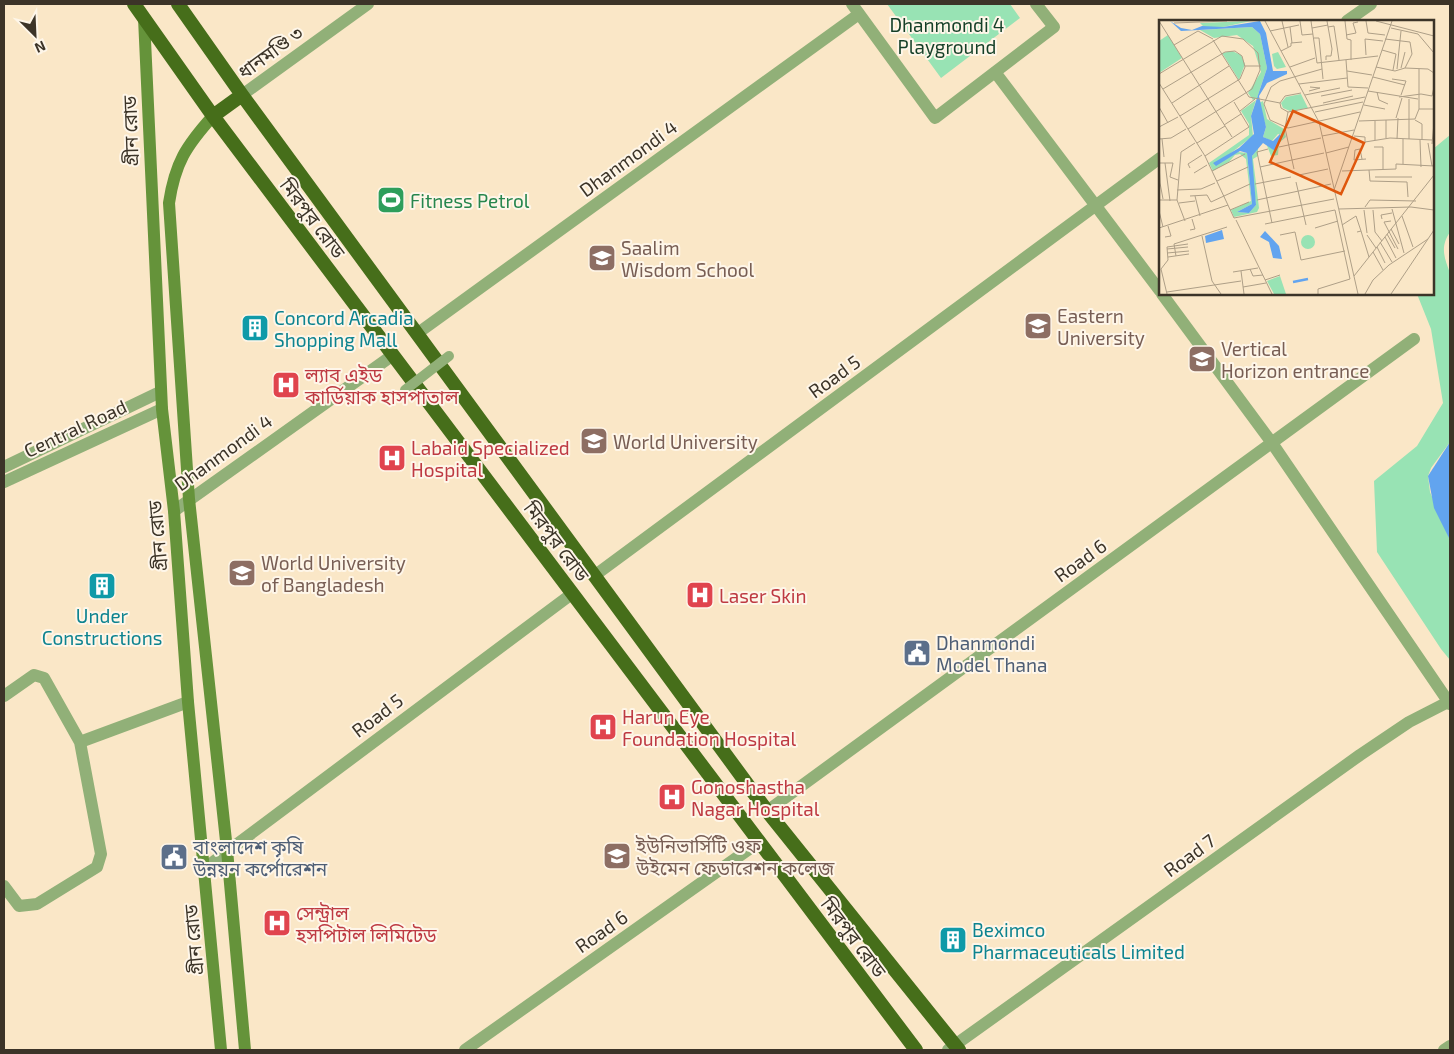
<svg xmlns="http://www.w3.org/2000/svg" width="1454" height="1054" viewBox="0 0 1454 1054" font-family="'Exo 2','Noto Sans Bengali',sans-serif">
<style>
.green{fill:#98e3b4}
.water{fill:#62a4ef}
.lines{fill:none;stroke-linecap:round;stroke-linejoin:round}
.minor{stroke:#91b078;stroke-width:12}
.secondary{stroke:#65933a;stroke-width:12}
.trunk{stroke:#466e1a;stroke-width:14}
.pedestrian-bridge{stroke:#91b078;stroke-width:10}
.labels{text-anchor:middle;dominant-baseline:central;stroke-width:4;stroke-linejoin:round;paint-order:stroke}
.park-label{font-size:19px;fill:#143f27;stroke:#fef6e9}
.street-label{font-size:19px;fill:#3c3428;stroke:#fef6e9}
.leisure-label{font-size:19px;fill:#27864d;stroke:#fef6e9;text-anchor:start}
.education-label{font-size:19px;fill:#785e54;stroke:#fef6e9;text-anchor:start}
.culture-label{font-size:19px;fill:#0d838f;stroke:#fef6e9;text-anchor:start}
.health-label{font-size:19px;fill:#be3a42;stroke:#fef6e9;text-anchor:start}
.service-label{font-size:19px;fill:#4e5e75;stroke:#fef6e9;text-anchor:start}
.inset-river{fill:none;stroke:#62a4ef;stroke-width:2.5}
.inset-road{fill:none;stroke:#ae9f87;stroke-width:1}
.view{fill:#df570d;fill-opacity:0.15;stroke:#df570d;stroke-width:2.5}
.inset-edge{fill:none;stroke:#3c3428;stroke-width:2.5}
</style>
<rect width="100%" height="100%" fill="#fae7c7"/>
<!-- green -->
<path class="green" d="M 887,4 L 1010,4 L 1020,18 L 941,78 Z
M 1450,135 L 1450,232 C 1440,247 1444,257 1450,273 L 1450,442 L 1431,468 L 1428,476 L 1430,492 L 1450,540 L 1450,660 L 1441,649 L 1377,552 L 1374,481 L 1417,446 L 1443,403 L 1431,329 L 1417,294 L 1433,294 L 1433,149 Z"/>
<!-- water -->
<path class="water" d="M 1450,442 L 1450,540 L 1434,508 L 1428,476 Z"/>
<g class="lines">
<!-- minor -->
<path class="minor" d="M 852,4 L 935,118 L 1054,27 L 1036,4
M 1347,21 L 1371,4
M 995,72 L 1160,291
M 242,95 L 368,4
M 1162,294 L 1272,443 L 1450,704
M 418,333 L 859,14
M 4,467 L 160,392
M 4,482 L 162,409
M 174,511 L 393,355
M 594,576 L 1160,158
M 4,696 L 34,675 L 44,678 L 80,742 L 101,854 L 97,867 L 37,904 L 19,906 L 4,886
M 80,742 L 188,702
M 767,811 L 1414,339
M 205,868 L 573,593
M 465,1050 L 759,842
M 948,1050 L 1360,755 L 1409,722 L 1450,701
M 1444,1050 L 1450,1046"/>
<!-- secondary -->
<path class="secondary" d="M 144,18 L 162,409 L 174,511 L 188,702 L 221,1050
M 213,116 C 186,146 175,163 169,203 L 189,499 L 227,850 L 245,1050"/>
<!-- trunk -->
<path class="trunk" d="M 134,4 L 213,116 L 916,1050
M 178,4 L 242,95 L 767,811 L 959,1050
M 213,116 L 242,95"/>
<!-- pedestrian-bridge -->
<path class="pedestrian-bridge" d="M 405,390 L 449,356"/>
</g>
<!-- icons -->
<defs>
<symbol id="stadium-square" viewBox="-11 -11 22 22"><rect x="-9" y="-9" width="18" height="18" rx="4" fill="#2e9e5b" stroke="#fef6e9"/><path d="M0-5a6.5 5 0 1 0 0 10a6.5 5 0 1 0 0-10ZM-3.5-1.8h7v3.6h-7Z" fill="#fff"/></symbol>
<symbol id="school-square" viewBox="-11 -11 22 22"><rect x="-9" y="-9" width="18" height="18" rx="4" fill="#8d6e63" stroke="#fef6e9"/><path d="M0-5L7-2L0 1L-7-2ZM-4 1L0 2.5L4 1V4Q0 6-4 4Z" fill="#fff"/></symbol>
<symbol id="university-square" viewBox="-11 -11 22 22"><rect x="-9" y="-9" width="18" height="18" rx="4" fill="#8d6e63" stroke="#fef6e9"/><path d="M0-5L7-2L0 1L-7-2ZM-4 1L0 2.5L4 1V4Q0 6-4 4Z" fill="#fff"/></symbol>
<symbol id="building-square" viewBox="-11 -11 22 22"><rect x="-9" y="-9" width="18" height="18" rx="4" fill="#0f9aa8" stroke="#fef6e9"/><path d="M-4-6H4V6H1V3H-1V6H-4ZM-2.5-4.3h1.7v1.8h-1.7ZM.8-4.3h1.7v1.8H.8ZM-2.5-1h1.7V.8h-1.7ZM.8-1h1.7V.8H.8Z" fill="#fff"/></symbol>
<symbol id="hospital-square" viewBox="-11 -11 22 22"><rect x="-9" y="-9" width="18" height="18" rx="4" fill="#e0444e" stroke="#fef6e9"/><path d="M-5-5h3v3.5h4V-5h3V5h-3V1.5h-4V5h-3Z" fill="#fff"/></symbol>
<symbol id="civic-square" viewBox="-11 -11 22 22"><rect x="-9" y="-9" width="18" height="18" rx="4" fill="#5c6f8a" stroke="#fef6e9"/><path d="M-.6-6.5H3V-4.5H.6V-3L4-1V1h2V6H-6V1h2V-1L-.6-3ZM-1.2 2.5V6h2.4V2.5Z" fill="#fff"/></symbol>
</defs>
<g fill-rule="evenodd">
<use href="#stadium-square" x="375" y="184" width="32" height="32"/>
<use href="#school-square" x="586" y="242" width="32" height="32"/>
<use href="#university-square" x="1022" y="310" width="32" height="32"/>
<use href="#building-square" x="239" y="312" width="32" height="32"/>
<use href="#university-square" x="1186" y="343" width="32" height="32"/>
<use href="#hospital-square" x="270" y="369" width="32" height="32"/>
<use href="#university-square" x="578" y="425" width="32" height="32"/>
<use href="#hospital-square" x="376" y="442" width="32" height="32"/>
<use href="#school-square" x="226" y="557" width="32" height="32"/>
<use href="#building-square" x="86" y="570" width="32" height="32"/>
<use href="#hospital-square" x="684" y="579" width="32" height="32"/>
<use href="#civic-square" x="901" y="637" width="32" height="32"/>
<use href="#hospital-square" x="587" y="711" width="32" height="32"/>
<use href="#hospital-square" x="656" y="781" width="32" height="32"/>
<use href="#university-square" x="601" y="840" width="32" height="32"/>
<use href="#civic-square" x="158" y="841" width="32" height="32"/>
<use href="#hospital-square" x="261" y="907" width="32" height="32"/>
<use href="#building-square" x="937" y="924" width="32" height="32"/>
</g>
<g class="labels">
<!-- park labels -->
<g class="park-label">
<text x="947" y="24">Dhanmondi 4<tspan x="947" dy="22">Playground</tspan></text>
</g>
<!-- street labels -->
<g class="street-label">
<text transform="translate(270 52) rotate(-36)">ধানমণ্ডি ৩</text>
<text transform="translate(130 131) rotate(-92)">গ্রীন রোড</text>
<text transform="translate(628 158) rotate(-36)">Dhanmondi 4</text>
<text transform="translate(313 218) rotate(53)">মিরপুর রোড</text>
<text transform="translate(834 376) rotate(-36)">Road 5</text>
<text transform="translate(75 428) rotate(-25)">Central Road</text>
<text transform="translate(223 452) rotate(-36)">Dhanmondi 4</text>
<text transform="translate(157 536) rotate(-95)">গ্রীন রোড</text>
<text transform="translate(557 541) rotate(53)">মিরপুর রোড</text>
<text transform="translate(1080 560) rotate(-36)">Road 6</text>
<text transform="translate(377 715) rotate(-37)">Road 5</text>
<text transform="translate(1189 855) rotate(-36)">Road 7</text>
<text transform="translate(601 931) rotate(-35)">Road 6</text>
<text transform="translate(854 937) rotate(53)">মিরপুর রোড</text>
<text transform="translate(193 940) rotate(-95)">গ্রীন রোড</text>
</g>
<!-- leisure labels -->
<g class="leisure-label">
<text x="410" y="200">Fitness Petrol</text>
</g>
<!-- education labels -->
<g class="education-label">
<text x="621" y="247">Saalim<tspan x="621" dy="22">Wisdom School</tspan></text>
<text x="1057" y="315">Eastern<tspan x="1057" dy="22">University</tspan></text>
<text x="1221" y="348">Vertical<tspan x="1221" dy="22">Horizon entrance</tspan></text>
<text x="613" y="441">World University</text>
<text x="261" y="562">World University<tspan x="261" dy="22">of Bangladesh</tspan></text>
<text x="636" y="845">ইউনিভার্সিটি ওফ<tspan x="636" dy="22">উইমেন ফেডারেশন কলেজ</tspan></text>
</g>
<!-- culture labels -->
<g class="culture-label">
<text x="274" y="317">Concord Arcadia<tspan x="274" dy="22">Shopping Mall</tspan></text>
<text x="102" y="615" text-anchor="middle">Under<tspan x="102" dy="22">Constructions</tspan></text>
<text x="972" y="929">Beximco<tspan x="972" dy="22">Pharmaceuticals Limited</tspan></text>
</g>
<!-- health labels -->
<g class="health-label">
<text x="305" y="374">ল্যাব এইড<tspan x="305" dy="22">কার্ডিয়াক হাসপাতাল</tspan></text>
<text x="411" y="447">Labaid Specialized<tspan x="411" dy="22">Hospital</tspan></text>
<text x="719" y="595">Laser Skin</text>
<text x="622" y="716">Harun Eye<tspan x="622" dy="22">Foundation Hospital</tspan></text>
<text x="691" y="786">Gonoshastha<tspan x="691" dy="22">Nagar Hospital</tspan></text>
<text x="296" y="912">সেন্ট্রাল<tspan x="296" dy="22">হসপিটাল লিমিটেড</tspan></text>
</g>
<!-- service labels -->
<g class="service-label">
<text x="936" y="642">Dhanmondi<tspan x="936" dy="22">Model Thana</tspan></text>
<text x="193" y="846">বাংলাদেশ কৃষি<tspan x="193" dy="22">উন্নয়ন কর্পোরেশন</tspan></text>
</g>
</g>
<!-- overview -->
<g transform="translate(1159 20)">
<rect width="275" height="275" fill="#fae7c7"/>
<path d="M 92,1 L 64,7 L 46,8 L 41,3 ZM 93,7 L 101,14 L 108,48 L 98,78 L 94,80 L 89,73 L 102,52 L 94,26 L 78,15 L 55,18 L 41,10 ZM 9,15 L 23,38 L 0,53 L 0,21 ZM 73,31 L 82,35 L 86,44 L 80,60 L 63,33 ZM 119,32 L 127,47 L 118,49 L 115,46 L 113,34 ZM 142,74 L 149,88 L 131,91 L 124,88 L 122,83 L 127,77 ZM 97,80 L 92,96 L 94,116 L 55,146 L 79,132 L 88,133 L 93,184 L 78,192 L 90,193 L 97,185 L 92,144 L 93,136 L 99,128 L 99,136 L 94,139 L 100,188 L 98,192 L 75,197 L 72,190 L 92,181 L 87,139 L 81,134 L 76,135 L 70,142 L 54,151 L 50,143 L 90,115 L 90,104 L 82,91 ZM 104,81 L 108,99 L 125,109 L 127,117 L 120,123 L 119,135 L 112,136 L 107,123 L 116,131 L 123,115 L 119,114 L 113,121 L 104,117 L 107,107 L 100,83 ZM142 222a7 7 0 1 1 14 0a7 7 0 1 1-14 0ZM 121,256 L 127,274 L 115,274 L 108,261 Z" fill="#98e3b4"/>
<path d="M 11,1 L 22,8 L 33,10 L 43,6 L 64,7 L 101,1 L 107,13 L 114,51 L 128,51 L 128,54 L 108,63 L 100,76 L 107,107 L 104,117 L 114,121 L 121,114 L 123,118 L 116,131 L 104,123 L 93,136 L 97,185 L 90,193 L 78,192 L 93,184 L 88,133 L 81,131 L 57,146 L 54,143 L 80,128 L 95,114 L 92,96 L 108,48 L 101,14 L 93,7 L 22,11 ZM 63,210 L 65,219 L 47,223 L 46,216 ZM 106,211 L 120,226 L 123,239 L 114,238 L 110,222 L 101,217 Z" fill="#62a4ef"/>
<path class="inset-river" d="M 134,262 L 149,259"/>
<path class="inset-road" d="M 0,1 L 73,117M 106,1 L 160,102 L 199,274M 123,1 L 129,27M 141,1 L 143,15 L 154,14M 152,1 L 158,43 L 219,36M 186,1 L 188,19 L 192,20 L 192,40M 207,1 L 209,13 L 226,15M 217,1 L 275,16M 15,3 L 68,1M 131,7 L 133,23M 169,7 L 175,6 L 180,40M 153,8 L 169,5M 232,8 L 259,14 L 275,33M 111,11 L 140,5M 187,15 L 197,13 L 194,3 L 199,2M 155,18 L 160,18 L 164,59M 226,19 L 251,22 L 253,34 L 246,48M 54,20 L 90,77 L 121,83M 15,25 L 39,11 L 54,19M 223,30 L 237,34 L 234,50M 122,31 L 132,26 L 132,23 L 143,22M 207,35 L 206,19 L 224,21M 167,40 L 167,36 L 172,36 L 173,29 L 168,1M 187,40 L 189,67 L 209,68M 86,46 L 102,46M 131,47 L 156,38M 217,47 L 236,51 L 246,48 L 269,49 L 275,53M 242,48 L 246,32M 163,49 L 121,61 L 112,67 L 105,84 L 111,100 L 129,108 L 201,92M 238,49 L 242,11M 260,49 L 260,89M 188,51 L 213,55M 0,54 L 63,16 L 84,19 L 99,33 L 101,50 L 93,69 L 29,109M 214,57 L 246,65M 233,59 L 247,61 L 242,75M 0,63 L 46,136 L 75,198 L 175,179M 140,64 L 188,58M 4,69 L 66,32 L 76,31 L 83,36 L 86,47 L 81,59 L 21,96M 150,71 L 161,68 L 151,67M 209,71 L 259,79M 218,72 L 220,80 L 229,84M 146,75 L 181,68M 162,76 L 193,70M 240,77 L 262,74 L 273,76 L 275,67M 250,79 L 250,119M 13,83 L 70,46M 121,83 L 122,88 L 129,92 L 206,77M 121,83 L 126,76 L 142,73M 164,83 L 194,76M 205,85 L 226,89M 0,87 L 9,103M 81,91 L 96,79M 129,92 L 126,108 L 135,149M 156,92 L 204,82M 237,98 L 243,78M 227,100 L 227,118M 256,100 L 263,104 L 263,120M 200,101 L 256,99 L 260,89 L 275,89M 65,105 L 82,94M 0,107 L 19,97M 163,116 L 195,110M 195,116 L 206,117 L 206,122 L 231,118 L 273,120M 0,119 L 12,118 L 27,109M 3,119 L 5,137M 238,119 L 239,98M 244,119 L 244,144M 216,120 L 216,101M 261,120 L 262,147M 38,123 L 66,106M 269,123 L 273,146M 273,124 L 275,103M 120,127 L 162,118M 215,127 L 224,127 L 224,149M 109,129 L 98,132 L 113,203M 167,133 L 190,127M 46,136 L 90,107 L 75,82M 203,139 L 201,129 L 196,130 L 195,140 L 207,139M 0,142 L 1,163M 0,143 L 14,143 L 11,157 L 19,160M 6,143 L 11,181M 101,147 L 165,133M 31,148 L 29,144 L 43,135M 210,150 L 211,161 L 248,162 L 249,177M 53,151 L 86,134M 183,151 L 237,149 L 237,144 L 275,146M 35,153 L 48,145M 140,155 L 169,149M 216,157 L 253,157M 58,161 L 89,147M 137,162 L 147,205M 1,163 L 4,179M 96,164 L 132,157M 18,170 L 42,169 L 56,163M 175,170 L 233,1M 31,176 L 48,175 L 52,182 L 91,164M 36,176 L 41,196M 0,180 L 18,180 L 26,201M 18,180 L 22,132 L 36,123M 98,180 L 172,164M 20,183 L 36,181M 206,187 L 211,180 L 257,181M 180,189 L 252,187 L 275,190M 233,189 L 245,233M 71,190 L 90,182M 205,190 L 208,213M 214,190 L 216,212 L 223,221M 0,191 L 4,207M 243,196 L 254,227M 223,199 L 222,195 L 233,193M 77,200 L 113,274M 232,201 L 225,202 L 239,229M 106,204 L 176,190 L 191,259M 183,205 L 197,196 L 202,211 L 198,212M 0,208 L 69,185M 156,208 L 179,201M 232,209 L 240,224M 31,210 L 36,209 L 33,199M 202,211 L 210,237M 228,214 L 236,228M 121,215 L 136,212 L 142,240 L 186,231M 208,215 L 217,228M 43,216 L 53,261 L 62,274M 6,217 L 12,216 L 9,206M 226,217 L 237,238M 221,222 L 233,242M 218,227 L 226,243M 8,229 L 29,227M 214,232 L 224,250M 8,233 L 30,231M 17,236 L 15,224 L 68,207M 9,237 L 30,234M 91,249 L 94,256 L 104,255M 82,251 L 85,274M 74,252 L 99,248M 195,256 L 275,155M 106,260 L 121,255M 84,267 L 107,263M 8,272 L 82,261M 8,274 L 2,249 L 9,240 L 8,227 L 29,224M 159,274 L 159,269 L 191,259M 206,274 L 214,260 L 230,245 L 269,219M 232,274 L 275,210"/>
<path class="view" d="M 134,91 L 205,123 L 182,174 L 111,142 Z"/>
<rect width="275" height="275" class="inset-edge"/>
</g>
<!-- border -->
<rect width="1454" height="1054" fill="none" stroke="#3c3428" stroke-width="10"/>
<!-- north arrow -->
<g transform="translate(35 35) rotate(156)" stroke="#fef6e9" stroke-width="4" paint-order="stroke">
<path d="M0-4L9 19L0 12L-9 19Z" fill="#3c3428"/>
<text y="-8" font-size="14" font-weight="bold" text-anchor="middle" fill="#3c3428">N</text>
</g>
</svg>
